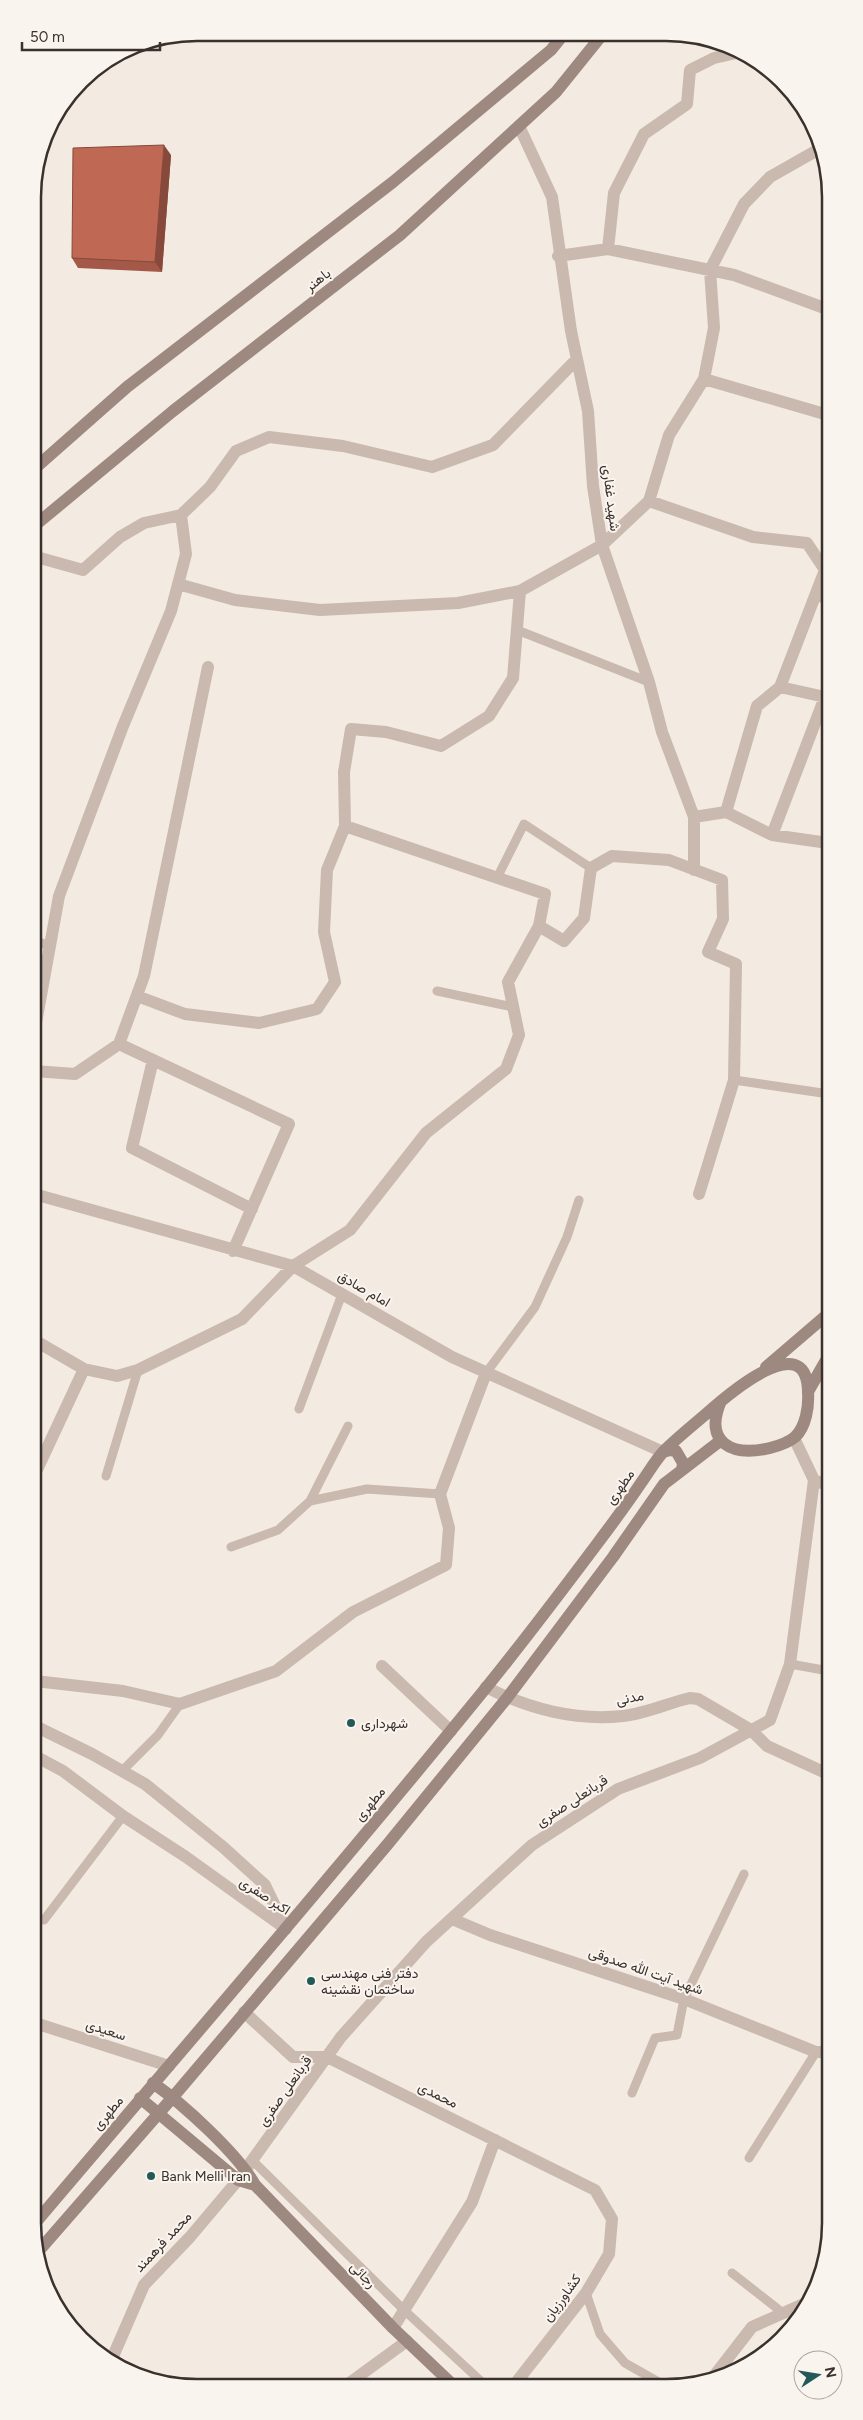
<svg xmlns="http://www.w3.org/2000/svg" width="863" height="2420" viewBox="0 0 863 2420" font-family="Figtree,Vazirmatn,sans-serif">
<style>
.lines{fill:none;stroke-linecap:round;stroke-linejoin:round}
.lane{stroke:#cab9ae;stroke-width:9}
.street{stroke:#cab9ae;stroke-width:12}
.secondary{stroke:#9e8980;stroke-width:12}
.wall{fill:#a45948}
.shaded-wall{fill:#86493b}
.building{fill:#bf6854;stroke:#86493b}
.poi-dot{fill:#245959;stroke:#faf4ef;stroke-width:2}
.labels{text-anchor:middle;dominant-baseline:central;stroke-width:4;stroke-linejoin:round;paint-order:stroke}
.street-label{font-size:14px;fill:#3a302c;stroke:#faf4ef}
.poi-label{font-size:14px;fill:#3a302c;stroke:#faf4ef;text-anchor:start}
.rim{fill:none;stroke:#3a302c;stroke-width:2.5}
</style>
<rect width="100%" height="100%" fill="#f3eae2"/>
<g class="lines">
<!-- lane -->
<path class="lane" d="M 517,630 L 649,682
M 497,878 L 524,824 L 591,868
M 34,939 L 50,947
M 437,991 L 513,1007
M 734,1080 L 829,1094
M 486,1373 L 535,1307 L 567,1237 L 579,1200
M 299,1409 L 342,1294
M 106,1476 L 138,1370
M 310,1501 L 348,1426
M 231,1547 L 278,1530 L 310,1501 L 367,1489 L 440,1494
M 790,1664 L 829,1671
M 122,1771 L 158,1735 L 180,1704
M 44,1920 L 123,1816
M 632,2093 L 655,2038 L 677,2035 L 684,1999 L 744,1874
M 749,2158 L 816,2052
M 253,2161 L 404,2310 L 484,2384
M 732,2273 L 783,2313
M 586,2293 L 600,2334 L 625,2363 L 662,2384"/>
<!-- street -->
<path class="street" d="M 519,126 L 552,197 L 571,331 L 588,411 L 593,486 L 602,545 L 649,682 L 662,732 L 694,817 L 694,870
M 608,249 L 614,193 L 644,134 L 687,104 L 690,70 L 714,58 L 741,52
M 558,256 L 608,249 L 734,275 L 827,309
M 704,379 L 828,415
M 649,501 L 753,537 L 807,543 L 825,570 L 780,687 L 757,706 L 726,812
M 33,556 L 83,570 L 120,537 L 144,523 L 181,515 L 210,487 L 236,451 L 269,437 L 343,446 L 432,467 L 493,445 L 577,359
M 178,584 L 235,600 L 320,610 L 458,603 L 520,591 L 602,545 L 649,501 L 669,435 L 704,379 L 714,328 L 710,270 L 744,204 L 770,177 L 821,148
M 817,594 L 828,600
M 694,817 L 726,812 L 772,835 L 828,843
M 772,835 L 825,697 L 780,687
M 539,926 L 564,941 L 584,918 L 591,868 L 612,856 L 669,860 L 722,880 L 723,919 L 708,952 L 736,964 L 734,1080 L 699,1194
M 137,996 L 185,1014 L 259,1023 L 317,1009 L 335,982 L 324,932 L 327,870 L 345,826 L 344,772 L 351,729 L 386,732 L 441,746 L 489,716 L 513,678 L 520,591
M 34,1034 L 59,896 L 123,726 L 171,611 L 186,554 L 181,515
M 119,1044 L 289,1124 L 233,1251
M 153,1060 L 132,1148 L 252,1209
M 34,1071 L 75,1074 L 119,1044 L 144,976 L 208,667
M 34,1194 L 293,1266 L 452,1357 L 663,1452
M 34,1340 L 84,1369 L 117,1376 L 138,1370 L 242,1319 L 293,1266 L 350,1230 L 426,1133 L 506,1069 L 519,1035 L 508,982 L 539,926 L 545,894 L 345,826
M 35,1474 L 84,1369
M 814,1480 L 829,1486
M 382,1666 L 451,1731
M 35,1681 L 123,1691 L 180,1704 L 276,1671 L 353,1612 L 446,1565 L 449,1528 L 440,1494 L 486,1373
M 486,1687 C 528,1709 576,1721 623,1716 C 645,1714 668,1703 690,1698 L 698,1699 L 751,1730 L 767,1746 L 830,1775
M 35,1726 L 92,1754 L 145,1784 L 223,1847 L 265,1885 L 286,1929 L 186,1857 L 123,1816 L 63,1771 L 35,1756
M 452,1919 L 490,1935 L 684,1999 L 816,2052 L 830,2052
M 244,2012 L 293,2057 L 327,2057 L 595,2190 L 612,2219 L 609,2254 L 586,2293 L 515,2384
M 35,2023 L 169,2066
M 393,2328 L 472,2202 L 495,2140
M 111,2361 L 144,2285 L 190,2237 L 238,2180 L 341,2037 L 426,1942 L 532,1845 L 618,1789 L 700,1758 L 770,1720 L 790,1664 L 814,1480 L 794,1438
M 711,2380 L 752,2327 L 808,2302
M 348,2384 L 407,2341"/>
<!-- secondary -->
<path class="secondary" d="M 33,470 L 127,387 L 393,182 L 551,50 L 563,35
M 33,527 L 173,411 L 400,235 L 556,92 L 602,35
M 766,1367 L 829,1313
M 809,1390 L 829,1355
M 663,1452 L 670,1450 L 676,1451 L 683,1463 L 682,1470
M 153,2083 C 183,2104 238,2154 255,2185 L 393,2328 L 452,2384
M 140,2098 L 238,2180 L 255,2185
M 36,2222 C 180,2052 326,1884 467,1711 C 512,1657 555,1600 597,1544 C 612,1524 627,1504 641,1483 C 649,1472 656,1459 665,1450 C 678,1437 692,1426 706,1414 C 725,1397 807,1325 808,1392 C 809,1406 806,1427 795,1437 C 789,1442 778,1446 770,1448 C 732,1457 703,1443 721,1401
M 36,2254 L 173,2097 L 387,1845 L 507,1698 L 613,1557 L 664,1484 L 720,1441"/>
</g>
<!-- wall -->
<path class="wall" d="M 171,155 L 162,272 L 78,268 L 72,258 Z"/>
<!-- shaded-wall -->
<path class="shaded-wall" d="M 164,145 L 171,155 L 162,272 L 155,262 Z"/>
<!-- building -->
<path class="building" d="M 164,145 L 155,262 L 72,258 L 73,148 Z"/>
<!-- markers -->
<g class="poi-dot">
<circle cx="351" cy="1723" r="5"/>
<circle cx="311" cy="1981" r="5"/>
<circle cx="151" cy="2176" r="5"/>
</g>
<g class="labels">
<!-- street labels -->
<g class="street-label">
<text transform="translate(318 280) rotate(-38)">باهنر</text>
<text transform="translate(611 498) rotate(83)">شهید غفاری</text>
<text transform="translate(364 1289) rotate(30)">امام صادق</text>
<text transform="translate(620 1487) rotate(-55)">مطهری</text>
<text transform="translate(630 1698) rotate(-11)">مدنی</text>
<text transform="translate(572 1801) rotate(-33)">قربانعلی صفری</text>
<text transform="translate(370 1804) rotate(-50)">مطهری</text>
<text transform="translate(265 1896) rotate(33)">اکبر صفری</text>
<text transform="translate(646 1971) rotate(19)">شهید آیت الله صدوقی</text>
<text transform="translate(106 2030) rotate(18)">سعیدی</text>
<text transform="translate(285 2091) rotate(-55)">قربانعلی صفری</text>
<text transform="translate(438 2095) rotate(26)">محمدی</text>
<text transform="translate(108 2113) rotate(-50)">مطهری</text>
<text transform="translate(163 2242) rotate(-47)">محمد فرهمند</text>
<text transform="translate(363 2275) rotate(46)">رجائی</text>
<text transform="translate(562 2298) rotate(-54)">کشاورزیان</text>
</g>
<!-- poi labels -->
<g class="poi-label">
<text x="361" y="1723">شهرداری</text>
<text x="321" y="1973">دفتر فنی مهندسی<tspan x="321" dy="16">ساختمان نقشینه</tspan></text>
<text x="161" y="2176">Bank Melli Iran</text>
</g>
</g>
<!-- crop -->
<path d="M0 0H863V2420H0ZM197 41H666A156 156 0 0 1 822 197V2223A156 156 0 0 1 666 2379H197A156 156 0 0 1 41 2223V197A156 156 0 0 1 197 41Z" fill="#faf4ef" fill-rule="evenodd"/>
<path class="rim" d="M197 41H666A156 156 0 0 1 822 197V2223A156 156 0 0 1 666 2379H197A156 156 0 0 1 41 2223V197A156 156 0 0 1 197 41Z"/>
<!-- north arrow -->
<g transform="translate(818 2375) rotate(78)"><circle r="24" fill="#faf4ef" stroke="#ada6a1"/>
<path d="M0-4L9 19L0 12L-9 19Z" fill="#245959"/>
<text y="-8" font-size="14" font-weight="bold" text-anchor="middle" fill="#3a302c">N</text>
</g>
<!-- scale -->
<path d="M22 42v8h138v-8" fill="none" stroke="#3a302c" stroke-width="2.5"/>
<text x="30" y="42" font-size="15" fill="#3a302c" stroke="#faf4ef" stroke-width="4" paint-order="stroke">50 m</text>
</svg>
